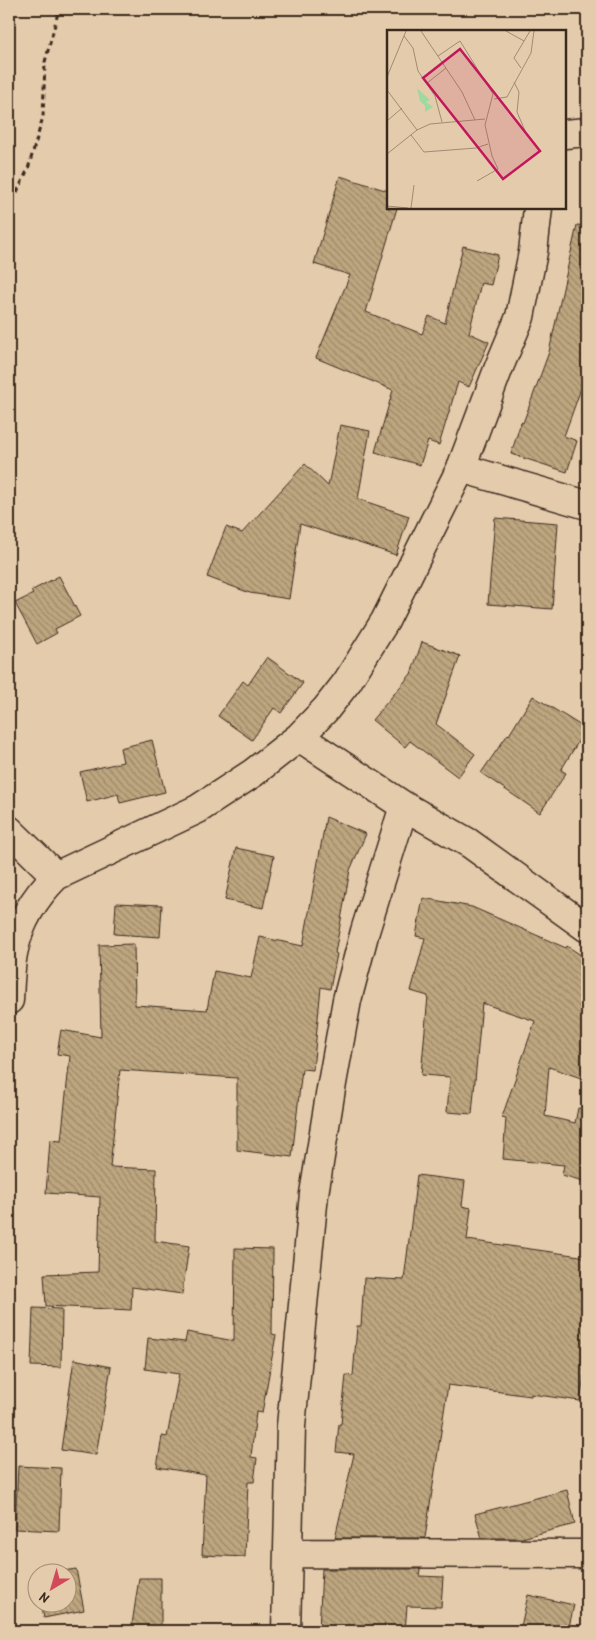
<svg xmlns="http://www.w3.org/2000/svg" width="596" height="1640" viewBox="0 0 596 1640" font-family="'Patrick Hand',sans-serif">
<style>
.building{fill:url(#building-back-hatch);stroke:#3b2a1e}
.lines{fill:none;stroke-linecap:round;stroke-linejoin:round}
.minor-casing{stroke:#3b2a1e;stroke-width:31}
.path{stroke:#3b2a1e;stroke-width:3;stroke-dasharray:5 4;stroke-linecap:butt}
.minor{stroke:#e4cbac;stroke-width:28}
.inset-road{fill:none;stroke:#a08b73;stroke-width:1}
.view{fill:#c2185b;fill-opacity:0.15;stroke:#c2185b;stroke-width:2.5}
.inset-edge{fill:none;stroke:#3b2a1e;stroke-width:2.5}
</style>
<defs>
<pattern id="building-back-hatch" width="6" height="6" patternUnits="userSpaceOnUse" patternTransform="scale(1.25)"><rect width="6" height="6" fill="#bda67f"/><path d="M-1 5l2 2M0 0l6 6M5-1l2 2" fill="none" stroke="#9b8767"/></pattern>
</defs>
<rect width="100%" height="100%" fill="#e4cbac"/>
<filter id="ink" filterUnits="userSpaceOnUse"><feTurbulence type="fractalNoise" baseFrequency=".02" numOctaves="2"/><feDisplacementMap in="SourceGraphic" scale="10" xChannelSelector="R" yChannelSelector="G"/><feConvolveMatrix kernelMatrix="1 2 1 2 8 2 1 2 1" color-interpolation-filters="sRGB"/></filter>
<g filter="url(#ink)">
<!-- building -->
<path class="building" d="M 340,176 L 388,191 L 388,208 L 397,208 L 366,312 L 422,334 L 429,316 L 445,323 L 463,246 L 498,255 L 491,285 L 481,283 L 469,333 L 489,342 L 469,387 L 458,382 L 439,445 L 428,441 L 420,465 L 375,452 L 393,390 L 316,358 L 350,275 L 314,264 Z
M 577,225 L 587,226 L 587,372 L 564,436 L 577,441 L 567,472 L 511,454 L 521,422 L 523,423 L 549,352 Z
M 340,425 L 370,431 L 358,499 L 409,516 L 396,555 L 300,524 L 289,599 L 250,593 L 207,577 L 226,527 L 242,533 L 305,464 L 328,486 Z
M 495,518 L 558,523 L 552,609 L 488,604 Z
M 59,576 L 80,616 L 55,629 L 57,633 L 37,644 L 15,603 L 33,594 L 31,591 Z
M 422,642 L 460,656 L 436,724 L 475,754 L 458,777 L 410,741 L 405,747 L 372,720 L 411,674 Z
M 267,657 L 303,683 L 281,713 L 274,708 L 252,740 L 218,716 L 243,681 L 248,685 Z
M 533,696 L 586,729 L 561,770 L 566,773 L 540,813 L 481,773 L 508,734 L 509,735 Z
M 152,740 L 165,792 L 120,803 L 118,794 L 87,802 L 80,772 L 123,762 L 120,748 Z
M 326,817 L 366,834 L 350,870 L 335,953 L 337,954 L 330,989 L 321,987 L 313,1070 L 302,1069 L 292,1157 L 237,1150 L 237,1078 L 120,1070 L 110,1167 L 156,1169 L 155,1241 L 189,1246 L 182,1294 L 132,1287 L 131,1310 L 46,1306 L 44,1274 L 98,1272 L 100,1197 L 46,1193 L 50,1140 L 61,1141 L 70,1056 L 57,1054 L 61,1030 L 101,1037 L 99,945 L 134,944 L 135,1005 L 207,1010 L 214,971 L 251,978 L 260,937 L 303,946 Z
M 236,848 L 274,856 L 263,908 L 225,900 Z
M 423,898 L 472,907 L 566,948 L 567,946 L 587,959 L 587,1080 L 549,1067 L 545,1116 L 575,1123 L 578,1108 L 587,1109 L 587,1182 L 562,1175 L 564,1165 L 503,1159 L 506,1118 L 502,1117 L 535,1021 L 482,1003 L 472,1114 L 447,1112 L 450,1077 L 421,1075 L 428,996 L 411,991 L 425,938 L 416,936 Z
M 116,903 L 162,905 L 160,937 L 114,934 Z
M 417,1175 L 465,1181 L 462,1206 L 471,1208 L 467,1240 L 587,1257 L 587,1358 L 580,1401 L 531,1394 L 531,1396 L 448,1385 L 425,1538 L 335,1538 L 354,1454 L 336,1452 L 339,1424 L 341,1424 L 346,1375 L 353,1376 L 357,1326 L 361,1326 L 364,1278 L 404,1280 Z
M 235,1248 L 273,1249 L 272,1334 L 276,1335 L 262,1413 L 256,1412 L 251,1457 L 257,1458 L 254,1482 L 248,1482 L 245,1557 L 202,1555 L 206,1475 L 157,1467 L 162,1436 L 167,1437 L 179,1374 L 145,1369 L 148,1338 L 185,1342 L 187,1332 L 234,1341 Z
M 33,1308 L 62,1309 L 61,1367 L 31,1366 Z
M 74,1359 L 111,1367 L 96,1455 L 61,1450 Z
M 18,1466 L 61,1468 L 59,1531 L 15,1529 Z
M 567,1490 L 575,1524 L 522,1538 L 482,1538 L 475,1514 Z
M 76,1569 L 84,1610 L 44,1618 L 41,1602 L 68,1602 L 68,1572 L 57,1572 Z
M 322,1569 L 420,1569 L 419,1576 L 443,1577 L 441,1607 L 407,1606 L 405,1631 L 319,1631 Z
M 139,1578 L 161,1578 L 161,1631 L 131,1631 Z
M 528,1595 L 574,1605 L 568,1631 L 520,1631 Z"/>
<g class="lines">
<defs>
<path id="minor" d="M 565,134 L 587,132
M 461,468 L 587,505
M 299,737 L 404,806 L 469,843 L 587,928
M 9,830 L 56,876
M 9,1000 C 10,983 10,965 14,949 C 20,921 36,896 56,876 L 198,809 L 253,773 L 299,737 L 326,709 L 347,682 L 385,621 L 461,468 L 499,367 L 520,317 L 533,252 L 538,208
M 288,1553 L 587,1554
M 286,1631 L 291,1426 L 314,1194 L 331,1089 L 347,1000 L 365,931 L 404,806"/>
</defs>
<!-- minor casing -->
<use href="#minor" class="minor-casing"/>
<!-- path -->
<path class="path" d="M 9,209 L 28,169 L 43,117 L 45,62 L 59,9"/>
<!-- minor -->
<use href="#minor" class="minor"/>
</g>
</g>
<!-- overview -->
<g transform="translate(387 30)">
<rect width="179" height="179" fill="#e4cbac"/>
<path d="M 30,58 L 43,70 L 39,72 L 46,77 L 38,82 L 38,76 L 33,71 Z" fill="#9edaa0"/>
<path class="inset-road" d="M 34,1 L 75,62 L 88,90M 119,1 L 137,11M 17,6 L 26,18 L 31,41 L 48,66 L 55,92M 51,26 L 73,11 L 106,64 L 98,95 L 105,126 L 111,139 L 90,151M 134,38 L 127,28 L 143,1M 0,47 L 19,1M 127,52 L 132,62 L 130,82 L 139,103M 39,54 L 59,38M 0,60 L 30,100 L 43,94 L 98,89M 107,69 L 120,67 L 144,23 L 147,1M 0,91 L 15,78M 24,105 L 37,122 L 89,118 L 101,114M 0,124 L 30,100M 0,176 L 21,178M 24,178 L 27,155"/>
<path class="view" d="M 73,19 L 153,121 L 116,149 L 36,48 Z"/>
<rect width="179" height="179" class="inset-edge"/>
</g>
<!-- margin -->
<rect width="596" height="1640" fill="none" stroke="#e4cbac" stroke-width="30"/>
<rect x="15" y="15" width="566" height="1610" fill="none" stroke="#3b2a1e" stroke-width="2" filter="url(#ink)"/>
<!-- north arrow -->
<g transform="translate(52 1588) rotate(218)"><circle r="24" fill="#e4cbac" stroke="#a08b73"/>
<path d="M0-4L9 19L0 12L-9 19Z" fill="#d1495b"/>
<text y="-8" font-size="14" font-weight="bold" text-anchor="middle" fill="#3b2a1e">N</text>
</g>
</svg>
